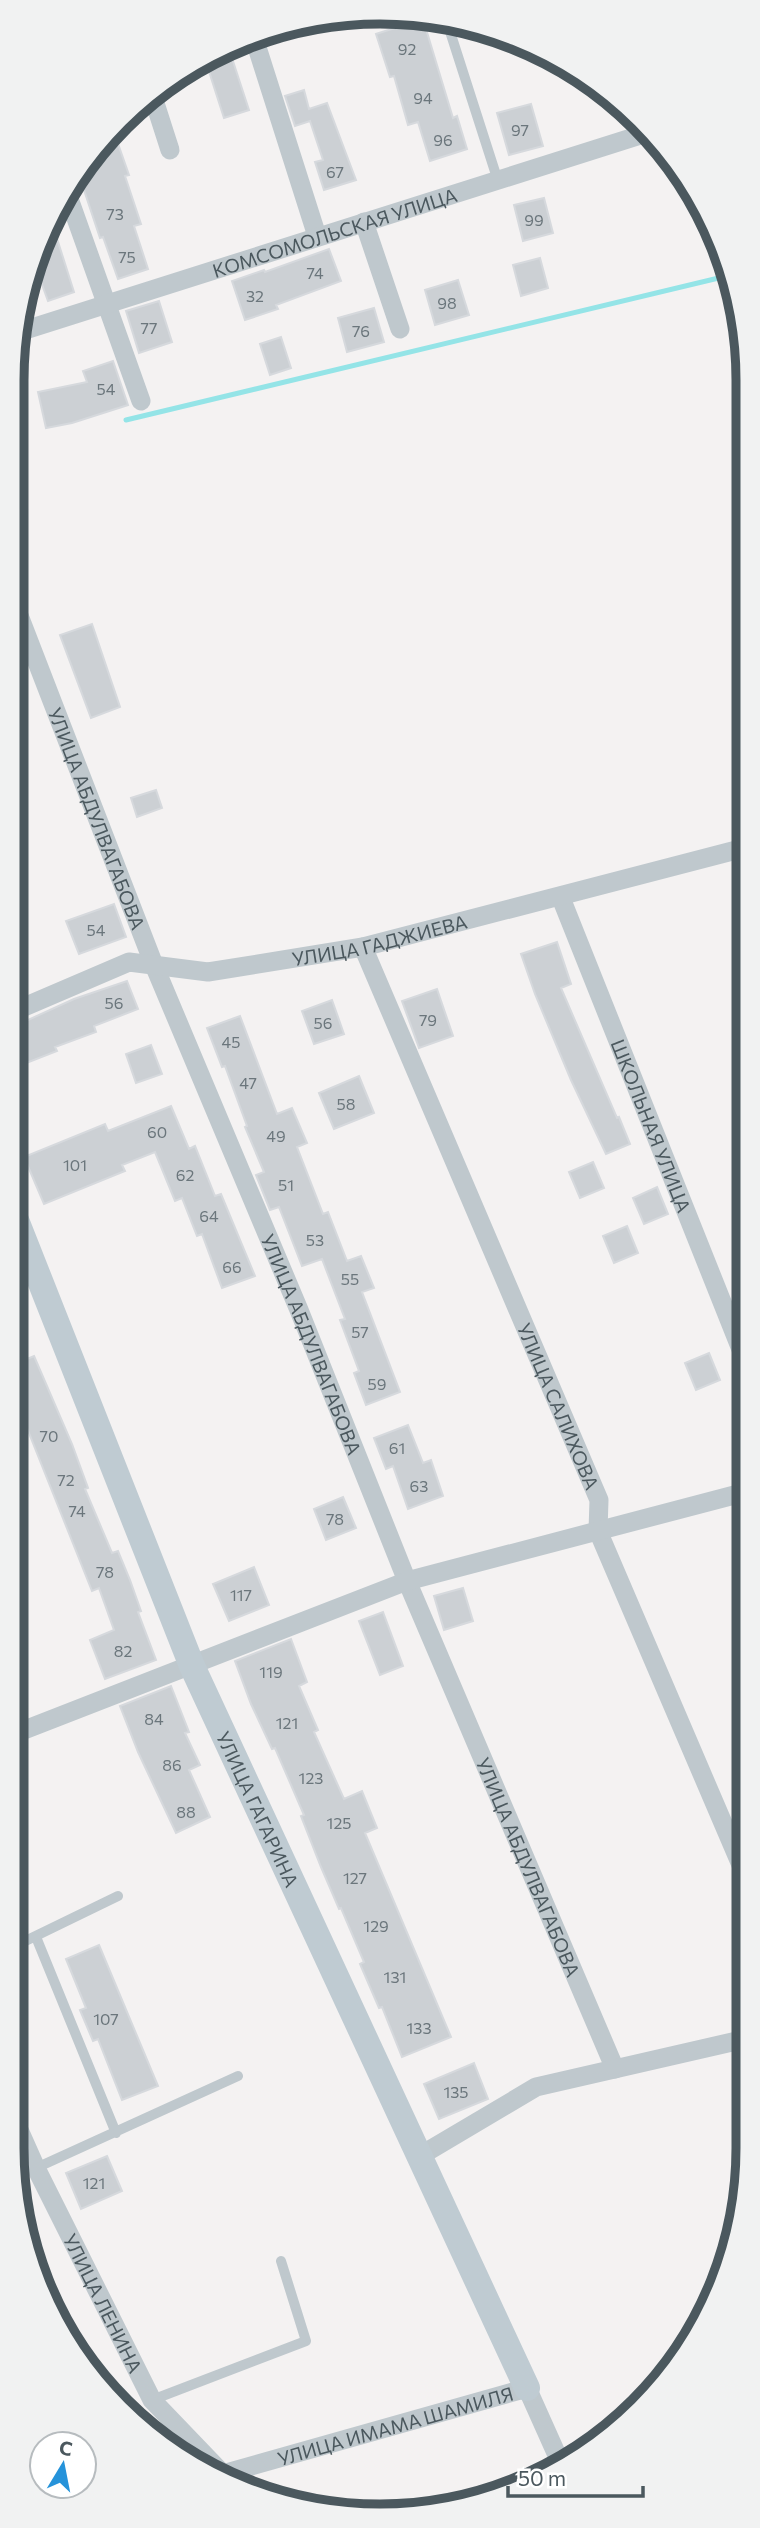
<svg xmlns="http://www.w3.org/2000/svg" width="760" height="2528" viewBox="0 0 760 2528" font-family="Commissioner,sans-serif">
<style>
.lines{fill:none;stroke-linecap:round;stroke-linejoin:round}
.stream{stroke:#94e4e7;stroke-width:5}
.building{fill:#ccd0d4;stroke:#d6d9dd;stroke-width:2}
.lane{stroke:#bfc8cd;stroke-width:10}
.street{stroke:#bfc8cd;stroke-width:19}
.secondary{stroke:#bfcbd2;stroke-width:26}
.labels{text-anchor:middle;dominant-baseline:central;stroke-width:5;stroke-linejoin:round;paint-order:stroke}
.number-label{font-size:16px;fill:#6b767c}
.street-label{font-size:19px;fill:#4b585e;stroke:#fff}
.rim{fill:none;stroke:#4b585e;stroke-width:9}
</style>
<rect width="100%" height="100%" fill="#f4f2f2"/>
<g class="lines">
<!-- stream -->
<path class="stream" d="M 126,420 L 727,276"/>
</g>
<!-- building -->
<path class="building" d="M 423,19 L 453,118 L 457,116 L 467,149 L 430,161 L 418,122 L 408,125 L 394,76 L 390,77 L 376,34 Z
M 230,52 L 249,110 L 224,118 L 206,62 Z
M 304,90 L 309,109 L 327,103 L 356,180 L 324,190 L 315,162 L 323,160 L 310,121 L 295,126 L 285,96 Z
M 531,104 L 543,146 L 509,155 L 497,113 Z
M 115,135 L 129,175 L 125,176 L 141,224 L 134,226 L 148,269 L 118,279 L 103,237 L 100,238 L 78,172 Z
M 544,198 L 553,233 L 523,241 L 514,205 Z
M 53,226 L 74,292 L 48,301 L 36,268 Z
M 329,249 L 341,281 L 276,305 L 278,309 L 245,320 L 232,281 L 264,270 L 265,272 Z
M 540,258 L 548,288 L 521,296 L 513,265 Z
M 458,280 L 469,315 L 435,325 L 425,290 Z
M 159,301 L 172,342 L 139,353 L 126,311 Z
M 374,308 L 384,342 L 347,352 L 338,318 Z
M 281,337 L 291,368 L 270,375 L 260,344 Z
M 113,361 L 128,405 L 72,423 L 46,428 L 38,392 L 87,382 L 83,371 Z
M 92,624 L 120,707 L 91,718 L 60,635 Z
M 156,790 L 162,808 L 137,817 L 131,798 Z
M 114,904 L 126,937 L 79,954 L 66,921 Z
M 557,942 L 571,984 L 561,988 L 617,1118 L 619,1117 L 630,1144 L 606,1154 L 571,1080 L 535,994 L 521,954 Z
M 127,981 L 138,1009 L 94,1026 L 96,1032 L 55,1047 L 57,1051 L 16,1067 L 17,1025 L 74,999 Z
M 437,989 L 453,1036 L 419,1048 L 402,1001 Z
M 332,1000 L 344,1034 L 314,1044 L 302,1011 Z
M 240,1016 L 277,1114 L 292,1108 L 307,1143 L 297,1147 L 323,1214 L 328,1212 L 347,1261 L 361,1256 L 374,1288 L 362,1292 L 400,1392 L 366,1405 L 354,1373 L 359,1371 L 340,1320 L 345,1319 L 322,1259 L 302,1266 L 279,1207 L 270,1210 L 256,1175 L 264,1172 L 245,1127 L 247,1126 L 225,1066 L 222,1067 L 207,1028 Z
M 151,1045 L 162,1074 L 136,1083 L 126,1054 Z
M 359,1076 L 374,1113 L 334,1129 L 319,1093 Z
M 171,1106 L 189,1149 L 195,1146 L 215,1196 L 221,1194 L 255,1276 L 222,1288 L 202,1234 L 197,1236 L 182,1198 L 175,1201 L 155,1152 L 122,1165 L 125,1171 L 44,1204 L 24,1157 L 105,1124 L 108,1131 Z
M 593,1162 L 604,1188 L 580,1198 L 569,1172 Z
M 657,1187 L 668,1214 L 644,1224 L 633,1198 Z
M 627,1226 L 638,1253 L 614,1263 L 603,1236 Z
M 709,1353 L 720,1380 L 696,1390 L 685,1363 Z
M 34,1356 L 72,1444 L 88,1488 L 85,1489 L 112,1553 L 118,1551 L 130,1580 L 141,1611 L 138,1612 L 156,1660 L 105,1679 L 90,1640 L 114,1630 L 99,1588 L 92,1591 L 15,1398 L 15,1364 Z
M 408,1425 L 423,1463 L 431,1460 L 443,1496 L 408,1509 L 393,1466 L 386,1469 L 374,1438 Z
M 343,1497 L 356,1528 L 326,1540 L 314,1509 Z
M 254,1567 L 269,1605 L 229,1621 L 213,1584 Z
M 463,1588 L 473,1621 L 444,1630 L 434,1596 Z
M 383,1612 L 403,1666 L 380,1675 L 359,1621 Z
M 291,1639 L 307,1682 L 299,1686 L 318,1730 L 314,1732 L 344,1799 L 362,1791 L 377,1828 L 365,1833 L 451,2037 L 402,2057 L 382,2007 L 379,2008 L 360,1964 L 364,1962 L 341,1908 L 339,1909 L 321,1867 L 301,1816 L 304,1815 L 275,1748 L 272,1749 L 251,1704 L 235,1661 Z
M 171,1686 L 189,1732 L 185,1733 L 200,1765 L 189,1770 L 210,1817 L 176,1833 L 138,1752 L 120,1706 Z
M 99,1945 L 158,2086 L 122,2100 L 98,2039 L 93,2041 L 80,2010 L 86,2008 L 66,1959 Z
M 474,2063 L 488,2099 L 439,2119 L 424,2084 Z
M 107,2156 L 122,2191 L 81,2209 L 66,2173 Z"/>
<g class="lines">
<!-- lane -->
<path class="lane" d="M 446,19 L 498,181
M 36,1937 L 116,2133
M 13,1947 L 118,1896
M 36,2168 L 238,2076
M 152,2400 L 306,2341 L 281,2261"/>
<!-- street -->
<g class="street">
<path d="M 255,41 L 317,236"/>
<path d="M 153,97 L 170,150"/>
<path d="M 67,193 L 141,401"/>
<path d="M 364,222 L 400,329"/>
<path id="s1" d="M 19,332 L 650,132"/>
<path id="s2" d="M 18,613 L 154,965 L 299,1310 L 407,1581 L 615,2069"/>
<path id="s3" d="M 561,898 L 742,1352"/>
<path id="s4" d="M 363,947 L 599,1500 L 598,1531 L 741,1865"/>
<path id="s5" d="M 17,1010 L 129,962 L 208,972 L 363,947 L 744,848"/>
<path d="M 14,1734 L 407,1581 L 742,1493"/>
<path id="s6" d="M 12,2114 L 36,2168 L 152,2400 L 223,2474 L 527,2388 L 561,2464"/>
<path d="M 418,2157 L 536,2087 L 741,2040"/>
</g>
<!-- secondary -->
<path class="secondary" id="s7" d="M 16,1220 L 192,1666 L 527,2388"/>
</g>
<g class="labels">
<!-- number labels -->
<g class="number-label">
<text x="407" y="48">92</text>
<text x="423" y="97">94</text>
<text x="520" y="129">97</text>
<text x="443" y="139">96</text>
<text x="335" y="171">67</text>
<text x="115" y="213">73</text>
<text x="534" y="219">99</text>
<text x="127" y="256">75</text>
<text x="315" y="272">74</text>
<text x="255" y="295">32</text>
<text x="447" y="302">98</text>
<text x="149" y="327">77</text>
<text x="361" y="330">76</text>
<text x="106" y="388">54</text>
<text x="96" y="929">54</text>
<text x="114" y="1002">56</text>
<text x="428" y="1019">79</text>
<text x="323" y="1022">56</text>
<text x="231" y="1041">45</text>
<text x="248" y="1082">47</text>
<text x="346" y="1103">58</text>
<text x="157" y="1131">60</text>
<text x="276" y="1135">49</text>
<text x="75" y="1164">101</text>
<text x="185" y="1174">62</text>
<text x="286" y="1184">51</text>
<text x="209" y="1215">64</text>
<text x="315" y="1239">53</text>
<text x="232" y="1266">66</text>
<text x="350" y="1278">55</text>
<text x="360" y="1331">57</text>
<text x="377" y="1383">59</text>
<text x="49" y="1435">70</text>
<text x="397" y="1447">61</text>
<text x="66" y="1479">72</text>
<text x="419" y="1485">63</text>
<text x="77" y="1510">74</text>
<text x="335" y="1518">78</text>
<text x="105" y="1571">78</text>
<text x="241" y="1594">117</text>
<text x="123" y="1650">82</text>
<text x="271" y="1671">119</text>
<text x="154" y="1718">84</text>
<text x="287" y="1722">121</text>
<text x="172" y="1764">86</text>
<text x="311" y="1777">123</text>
<text x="186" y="1811">88</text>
<text x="339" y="1822">125</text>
<text x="355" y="1877">127</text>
<text x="376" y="1925">129</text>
<text x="395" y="1976">131</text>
<text x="106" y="2018">107</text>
<text x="419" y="2027">133</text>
<text x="456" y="2091">135</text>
<text x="94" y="2182">121</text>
</g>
<!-- street labels -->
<g class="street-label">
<text stroke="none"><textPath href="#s1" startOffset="331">КОМСОМОЛЬСКАЯ УЛИЦА</textPath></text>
<text stroke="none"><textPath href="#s2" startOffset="220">УЛИЦА АБДУЛВАГАБОВА</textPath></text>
<text stroke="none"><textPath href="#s5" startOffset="376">УЛИЦА ГАДЖИЕВА</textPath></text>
<text stroke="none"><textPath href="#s3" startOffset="245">ШКОЛЬНАЯ УЛИЦА</textPath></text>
<text stroke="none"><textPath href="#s2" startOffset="788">УЛИЦА АБДУЛВАГАБОВА</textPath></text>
<text stroke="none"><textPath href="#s4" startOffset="499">УЛИЦА САЛИХОВА</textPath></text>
<text stroke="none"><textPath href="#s7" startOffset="637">УЛИЦА ГАГАРИНА</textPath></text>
<text stroke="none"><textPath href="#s2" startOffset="1354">УЛИЦА АБДУЛВАГАБОВА</textPath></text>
<text stroke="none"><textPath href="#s6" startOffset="210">УЛИЦА ЛЕНИНА</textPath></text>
<text stroke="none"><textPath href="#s6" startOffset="600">УЛИЦА ИМАМА ШАМИЛЯ</textPath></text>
</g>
</g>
<!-- crop -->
<path d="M0 0H760V2528H0ZM380 24H380A356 356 0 0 1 736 380V2148A356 356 0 0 1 380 2504H380A356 356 0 0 1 24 2148V380A356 356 0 0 1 380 24Z" fill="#f1f2f2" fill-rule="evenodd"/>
<path class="rim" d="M380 24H380A356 356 0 0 1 736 380V2148A356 356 0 0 1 380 2504H380A356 356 0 0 1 24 2148V380A356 356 0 0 1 380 24Z"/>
<!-- north arrow -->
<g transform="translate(63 2465) rotate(10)"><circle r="33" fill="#ffffff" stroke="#b7bcbf" stroke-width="2"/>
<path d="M0-5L12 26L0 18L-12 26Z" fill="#2693da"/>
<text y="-10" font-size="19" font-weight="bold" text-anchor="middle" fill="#4b585e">С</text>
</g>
<!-- scale -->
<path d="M508 2486v10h135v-10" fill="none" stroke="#4b585e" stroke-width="3.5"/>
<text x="518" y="2486" font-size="21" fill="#4b585e" stroke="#ffffff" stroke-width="5" paint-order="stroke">50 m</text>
</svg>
